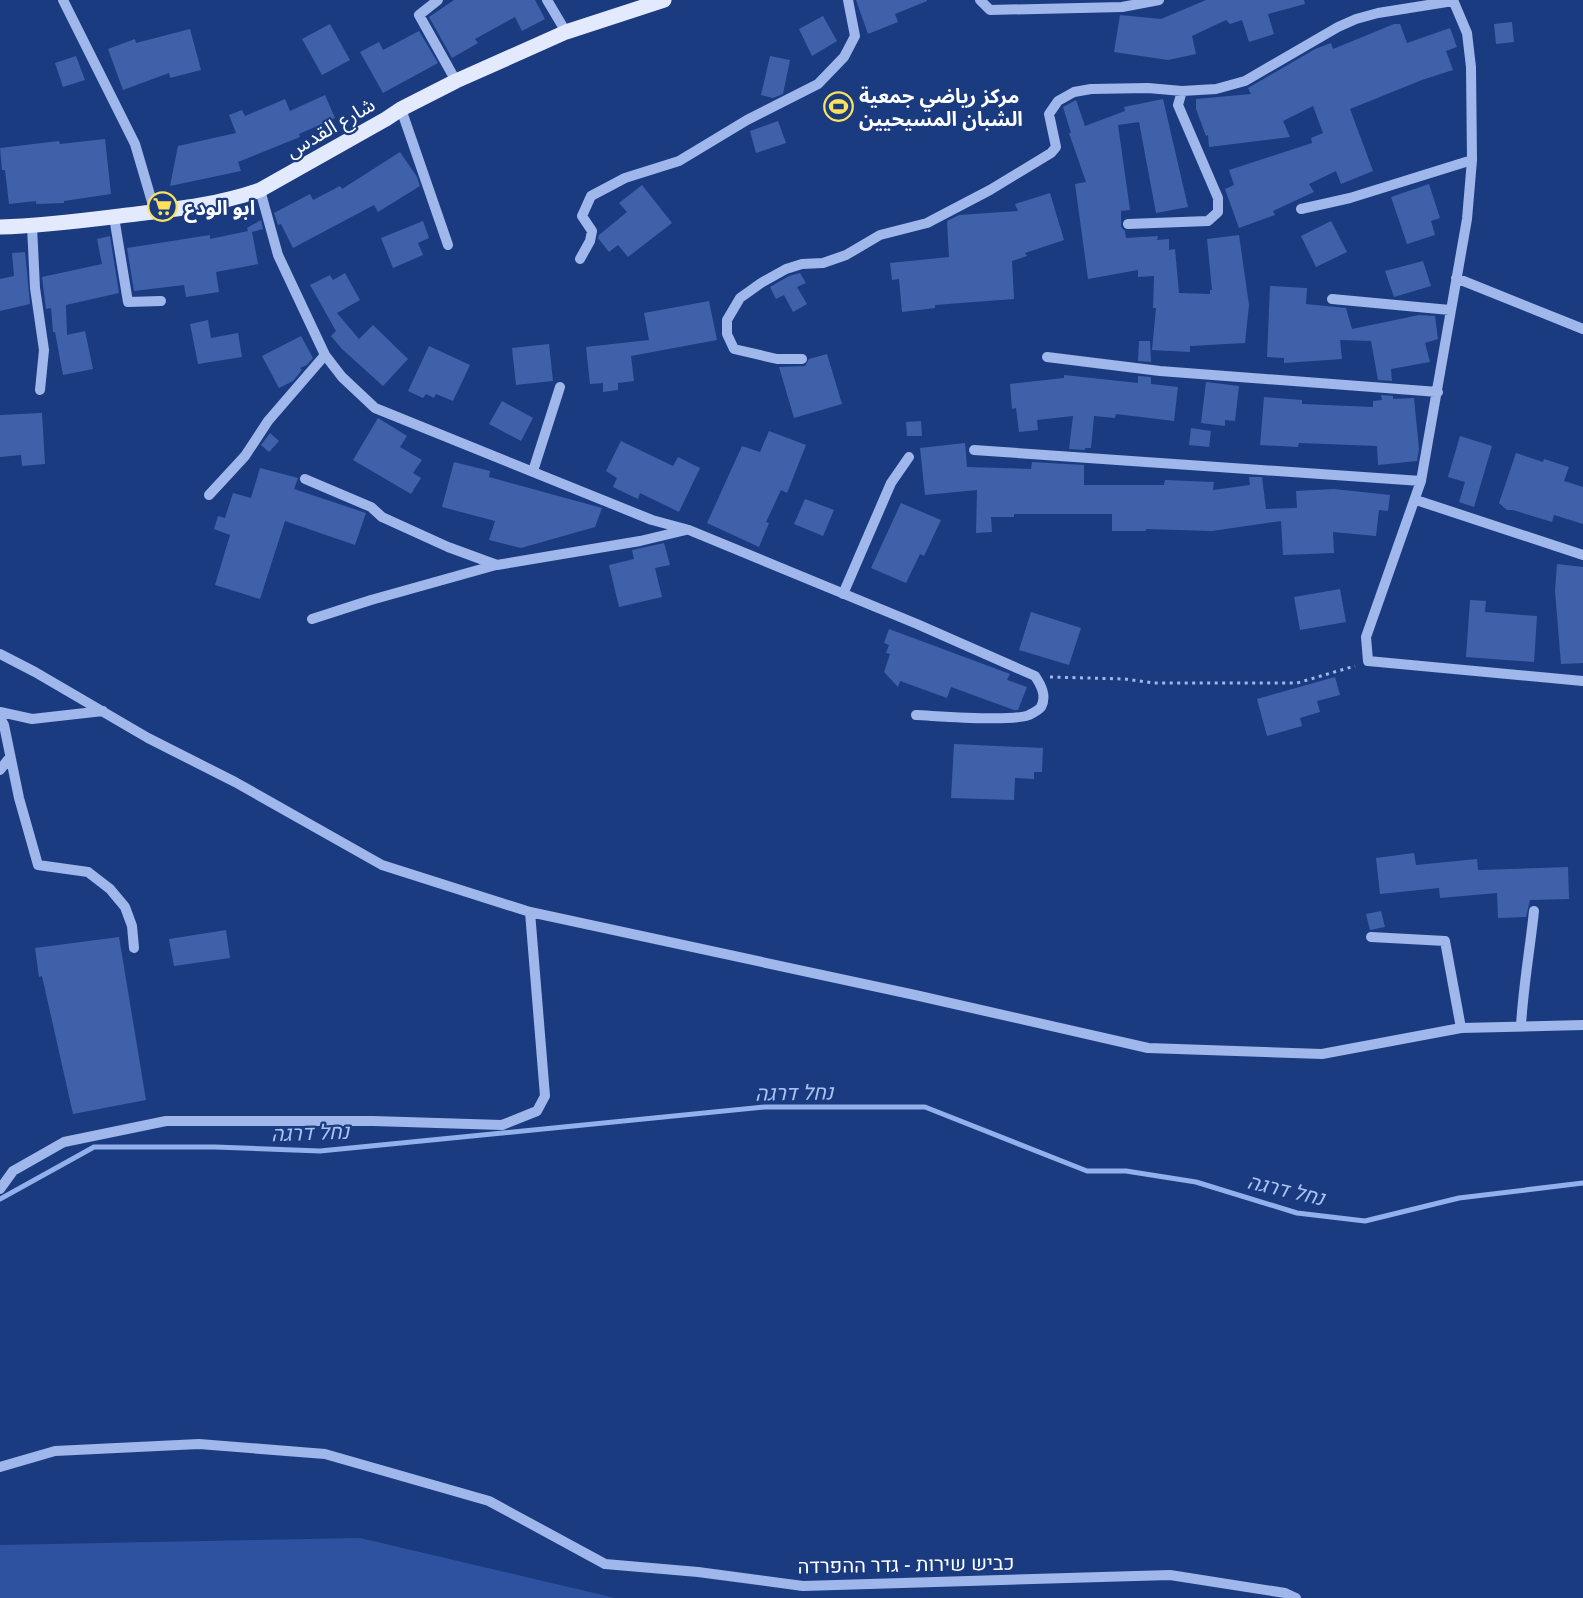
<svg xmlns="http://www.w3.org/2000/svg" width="1583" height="1598" viewBox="0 0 1583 1598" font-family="'Noto Sans','Noto Sans Arabic',Heebo,sans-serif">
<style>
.green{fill:#2e529f}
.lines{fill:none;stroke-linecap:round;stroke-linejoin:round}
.stream{stroke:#92b0ec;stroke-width:5}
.building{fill:#3f61a9}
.path{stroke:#9fb7ea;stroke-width:3;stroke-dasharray:3 4.5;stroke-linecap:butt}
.minor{stroke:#9fb7ea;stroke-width:10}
.major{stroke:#e3eafe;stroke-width:15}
.labels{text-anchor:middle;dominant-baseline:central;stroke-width:4.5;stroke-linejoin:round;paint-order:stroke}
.poi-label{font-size:20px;font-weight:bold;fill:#fff;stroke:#1b3b80;text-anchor:start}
.street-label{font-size:20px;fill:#fff;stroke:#1b3b80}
.water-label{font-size:21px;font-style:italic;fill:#aac2f1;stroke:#1b3b80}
</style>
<rect width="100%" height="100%" fill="#1b3b80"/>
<!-- green -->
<path class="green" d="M 360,1538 L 615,1598 L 0,1598 L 0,1545 Z"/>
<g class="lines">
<!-- stream -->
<path class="stream" d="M 0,1199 L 94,1147 L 215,1147 L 320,1151 L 765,1107 L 925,1107 L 1087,1171 L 1126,1171 L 1196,1182 L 1297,1213 L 1365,1221 L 1459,1198 L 1583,1183"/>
</g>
<!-- building -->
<path class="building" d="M 454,0 L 535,0 L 545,19 L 522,31 L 515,17 L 475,39 L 478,43 L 452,58 L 429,17 Z
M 856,0 L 927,0 L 927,1 L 895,14 L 898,22 L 868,34 Z
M 1206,0 L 1304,0 L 1305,4 L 1268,14 L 1274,34 L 1249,42 L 1242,20 L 1230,24 L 1226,20 L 1192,36 L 1196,54 L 1168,60 L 1114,52 L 1120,15 L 1161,19 Z
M 823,16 L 837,41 L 812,56 L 799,29 Z
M 1512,22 L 1514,42 L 1496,44 L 1494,24 Z
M 330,24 L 350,60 L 322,75 L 302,39 Z
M 1394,24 L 1400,24 L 1407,43 L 1450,28 L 1457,47 L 1446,51 L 1453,70 L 1422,80 L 1350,109 L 1373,171 L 1341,184 L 1336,171 L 1309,184 L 1314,192 L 1273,211 L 1275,215 L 1239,228 L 1225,189 L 1234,185 L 1229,170 L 1312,143 L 1311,138 L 1323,133 L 1313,106 L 1283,121 L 1290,137 L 1209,147 L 1208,135 L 1206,136 L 1196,109 L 1196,99 L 1251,94 L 1248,88 L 1315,49 L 1331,43 L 1333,49 Z
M 190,29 L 201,70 L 170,78 L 169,73 L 123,90 L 108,49 L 135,39 L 136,43 Z
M 419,31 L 438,63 L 383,93 L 360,52 L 379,42 L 383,50 Z
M 76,56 L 85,80 L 63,87 L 55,63 Z
M 770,56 L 790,60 L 783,94 L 773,98 L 761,95 Z
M 325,95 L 335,118 L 299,134 L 300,137 L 238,162 L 241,171 L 170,186 L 178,146 L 236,133 L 229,115 L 242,110 L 245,116 L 285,99 L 290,111 Z
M 1163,99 L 1188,207 L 1156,213 L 1139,122 L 1118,125 L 1130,210 L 1121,211 L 1121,227 L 1125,231 L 1126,238 L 1158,236 L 1157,240 L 1169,239 L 1169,250 L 1175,249 L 1179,293 L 1210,294 L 1210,290 L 1212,290 L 1207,239 L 1239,235 L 1249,305 L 1245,343 L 1190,346 L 1190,352 L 1152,350 L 1156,308 L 1153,308 L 1154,276 L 1138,277 L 1138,270 L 1088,279 L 1075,184 L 1086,182 L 1069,133 L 1071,133 L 1063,107 L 1076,100 L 1085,126 L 1125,111 L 1124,107 Z
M 778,121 L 786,143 L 756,153 L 750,131 Z
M 105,139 L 111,194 L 64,201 L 64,203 L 36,204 L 36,201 L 9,204 L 5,170 L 2,170 L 0,148 L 59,141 L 60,144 Z
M 400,152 L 417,177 L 420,186 L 378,212 L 374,205 L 293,248 L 281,224 L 278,225 L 274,213 L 310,194 L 313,200 L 340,186 L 342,189 Z
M 1429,184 L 1440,218 L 1431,221 L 1435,235 L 1407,244 L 1391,197 Z
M 642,185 L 672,223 L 628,257 L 618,245 L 609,252 L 598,238 L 599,235 L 627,212 L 619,203 Z
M 1050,193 L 1064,240 L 1025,253 L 1027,256 L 1012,261 L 1014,299 L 935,305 L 935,308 L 902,312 L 899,279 L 892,280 L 890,263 L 949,257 L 947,221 L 959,215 L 1018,211 L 1015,204 Z
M 261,220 L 263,229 L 252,232 L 258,264 L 216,272 L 219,292 L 186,297 L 184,285 L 134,291 L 127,248 L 210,235 L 210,239 L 248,231 L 247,228 Z
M 423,221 L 429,238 L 418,243 L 423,255 L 393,268 L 381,238 Z
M 1331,221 L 1347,252 L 1316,267 L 1301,236 Z
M 110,236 L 119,293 L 66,305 L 67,335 L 85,331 L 93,369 L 63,375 L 55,332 L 53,332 L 51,308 L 46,309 L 42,277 L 102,264 L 97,239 Z
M 25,252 L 30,304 L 0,311 L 0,279 L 14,276 L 12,253 Z
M 1423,261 L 1431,286 L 1394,297 L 1385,271 Z
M 345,273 L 360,300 L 337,313 L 359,339 L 373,325 L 408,359 L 383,386 L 342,349 L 331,336 L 336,331 L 310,285 L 330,275 L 333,280 Z
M 800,273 L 806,283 L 797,287 L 807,304 L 793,312 L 784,295 L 776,299 L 770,287 L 789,276 Z
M 1270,286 L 1307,288 L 1306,304 L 1346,308 L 1352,329 L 1419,315 L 1435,316 L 1438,339 L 1425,343 L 1430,362 L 1391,369 L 1392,381 L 1378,380 L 1371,341 L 1340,340 L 1342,359 L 1284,363 L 1284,358 L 1267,357 Z
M 709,301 L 717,340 L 631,356 L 634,381 L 618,383 L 618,390 L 603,392 L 603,383 L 590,384 L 586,347 L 649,340 L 644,313 Z
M 208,320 L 211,338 L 238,333 L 242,357 L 198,364 L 190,324 Z
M 301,336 L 313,358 L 307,365 L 300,368 L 302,370 L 293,381 L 279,388 L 262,356 Z
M 1139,341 L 1150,341 L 1151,362 L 1138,361 Z
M 549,344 L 553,381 L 516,385 L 512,348 Z
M 429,346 L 470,365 L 453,401 L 436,394 L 434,398 L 426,394 L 423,398 L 408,391 Z
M 827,354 L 842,404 L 794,418 L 779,367 L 805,366 L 809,359 Z
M 1064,375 L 1138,383 L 1138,376 L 1151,377 L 1151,384 L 1178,387 L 1174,421 L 1116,414 L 1115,418 L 1094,416 L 1091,448 L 1085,448 L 1085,450 L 1069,449 L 1073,416 L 1037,420 L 1038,430 L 1019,432 L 1016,408 L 1012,409 L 1010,384 L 1064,378 Z
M 1206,382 L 1239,386 L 1235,421 L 1225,420 L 1225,426 L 1201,423 Z
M 1381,395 L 1393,396 L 1393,399 L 1414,398 L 1419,449 L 1417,461 L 1378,465 L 1377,446 L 1299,443 L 1298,447 L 1260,445 L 1264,397 L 1302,400 L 1302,404 L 1373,407 L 1373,401 L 1382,400 Z
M 502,401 L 533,418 L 521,441 L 489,424 Z
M 42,413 L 45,464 L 22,466 L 21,455 L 0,457 L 0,415 Z
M 378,418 L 407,436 L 400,447 L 422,460 L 413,473 L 421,478 L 411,494 L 353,460 Z
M 921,421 L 922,436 L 907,436 L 906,422 Z
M 1191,428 L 1211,431 L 1209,447 L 1189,445 Z
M 769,431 L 806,445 L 787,493 L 781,490 L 766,522 L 769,523 L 759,547 L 707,523 L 742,446 L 760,452 Z
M 270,433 L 279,441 L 269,452 L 261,445 Z
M 1460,436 L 1492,446 L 1474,507 L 1459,502 L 1465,482 L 1448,477 Z
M 621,441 L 673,466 L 678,457 L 700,468 L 679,512 L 640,493 L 638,499 L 613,487 L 617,478 L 606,471 Z
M 965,443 L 967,467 L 1031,469 L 1032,462 L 1084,465 L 1084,485 L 1164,485 L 1165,480 L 1214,482 L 1213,490 L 1250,485 L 1249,477 L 1262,477 L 1266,509 L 1297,508 L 1296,491 L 1334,489 L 1390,495 L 1388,511 L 1379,510 L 1376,536 L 1333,532 L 1334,553 L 1283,555 L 1281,521 L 1212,531 L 1146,529 L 1146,531 L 1112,531 L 1112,514 L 1014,514 L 1014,517 L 991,517 L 992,532 L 976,533 L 977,490 L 925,495 L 920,448 Z
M 1516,453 L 1543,462 L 1544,459 L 1569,467 L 1564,481 L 1583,487 L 1583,524 L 1554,515 L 1552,522 L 1513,510 L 1507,510 L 1499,503 Z
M 454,462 L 490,471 L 489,477 L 602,508 L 595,527 L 521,548 L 489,540 L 495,521 L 442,507 Z
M 260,468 L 298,478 L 294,489 L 366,513 L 355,545 L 285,521 L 260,599 L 215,585 L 230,535 L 214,529 L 218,516 L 225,518 L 233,493 L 251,498 Z
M 805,499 L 834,510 L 823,536 L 794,524 Z
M 901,503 L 941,520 L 924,556 L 920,554 L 906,583 L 871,568 Z
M 664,543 L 670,565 L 655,568 L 662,597 L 619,607 L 609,565 L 634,559 L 632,550 Z
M 1557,564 L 1583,567 L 1583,663 L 1561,664 L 1555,591 Z
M 1340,589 L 1346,622 L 1300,630 L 1294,597 Z
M 1470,600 L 1486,601 L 1485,612 L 1537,616 L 1534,662 L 1466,657 Z
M 1031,612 L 1081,628 L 1069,665 L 1019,650 Z
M 889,629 L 1010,674 L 1007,680 L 1027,687 L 1018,710 L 1014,710 L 951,687 L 947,698 L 900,681 L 898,687 L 884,672 L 890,654 L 886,653 L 889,645 L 884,643 Z
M 1335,677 L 1340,695 L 1317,701 L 1320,712 L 1300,718 L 1302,726 L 1267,736 L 1257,699 Z
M 954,744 L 1043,748 L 1042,772 L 1034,772 L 1034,779 L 1015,778 L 1014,800 L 951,798 Z
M 1414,853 L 1416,865 L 1477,859 L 1478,870 L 1568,867 L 1569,899 L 1530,900 L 1526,917 L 1498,918 L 1497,893 L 1440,898 L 1439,888 L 1380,894 L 1376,858 Z
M 1381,911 L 1385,927 L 1370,930 L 1366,914 Z
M 226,930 L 230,958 L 174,966 L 169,939 Z
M 119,937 L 146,1100 L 73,1114 L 42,976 L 39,977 L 35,948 Z"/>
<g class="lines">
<!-- path -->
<path class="path" d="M 1050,677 L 1125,679 L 1154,683 L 1297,683 L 1355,666"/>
<!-- minor -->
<path class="minor" d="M 63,0 L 135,144 L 155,212
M 438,0 L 419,15 L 456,81
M 547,0 L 566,32
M 980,0 L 990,10 L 1122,7 L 1159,0
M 1453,0 L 1467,33 L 1471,67 L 1472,160 L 1467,219 L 1421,481 L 1366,637 L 1368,661 L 1583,681
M 401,109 L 448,245
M 260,190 L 278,255 L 325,355 L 342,377 L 375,408 L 652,520 L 689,530 L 917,624 L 1035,676 C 1041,685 1047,696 1041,707 C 1039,710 1033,713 1029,715 C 1012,722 939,716 916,715
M 1301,209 L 1350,198 L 1472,160
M 114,217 L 128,302 L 161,301
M 1128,224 L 1208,221 L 1218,212 L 1218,198 L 1178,105 L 1182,91
M 32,226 L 35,288 L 44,350 L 40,390
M 580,259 L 590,241 L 592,231 L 582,216 L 591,196 L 625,178 L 679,161 L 747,120 L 818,84 L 844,57 L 855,36 L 848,0
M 1456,278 L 1583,329
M 1332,299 L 1450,310
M 1047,357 L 1160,371 L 1438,392
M 802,359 L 777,359 L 734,349 L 727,334 L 727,320 L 740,298 L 761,283 L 786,269 L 802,264 L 823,263 L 846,255 L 880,235 L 927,223 L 990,190 L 1051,153 L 1056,147 L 1049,114 L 1058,101 L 1074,92 L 1091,89 L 1148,88 L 1182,91 L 1216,89 L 1245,81 L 1338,27 L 1356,19 L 1378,13 L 1453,1
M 974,450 L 1421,481
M 533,471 L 560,387
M 305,479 L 371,507 L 382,517 L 448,547 L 497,565 L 640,541 L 686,530
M 209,495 L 245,456 L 268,421 L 325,355
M 1416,500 L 1583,555
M 843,594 L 891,483 L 909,457
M 312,619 L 371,600 L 496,565
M 0,654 L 35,672 L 148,738 L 235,782 L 382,865 L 530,912 L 915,995 L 1148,1048 L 1322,1054 L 1461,1028 L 1583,1025
M 0,712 L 32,719 L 103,711
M 0,718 L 4,725 L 19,798 L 38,865 L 88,872 L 110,889 L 125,907 L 132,926 L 134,948
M 0,770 L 10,757
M 1371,937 L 1445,941 L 1461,1028
M 1521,1026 C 1523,988 1530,949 1534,911
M 0,1189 L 13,1171 L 64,1142 L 166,1121 L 373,1121 L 502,1125 L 537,1111 L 545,1096 L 530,912
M 0,1467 L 55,1451 L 199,1444 L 325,1454 L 489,1501 L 605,1564 L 698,1572 L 803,1586 L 1170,1575 L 1285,1593 L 1296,1598"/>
<!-- major -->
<path class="major" d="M 0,227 C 40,226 80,221 120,216 C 168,210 214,206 260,190 L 386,119 L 401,109 L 456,81 L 566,32 L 664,0"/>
</g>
<!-- icons -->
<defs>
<symbol id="stadium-ring" viewBox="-11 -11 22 22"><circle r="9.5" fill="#1b3b80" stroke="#fbe15c" stroke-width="1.5"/><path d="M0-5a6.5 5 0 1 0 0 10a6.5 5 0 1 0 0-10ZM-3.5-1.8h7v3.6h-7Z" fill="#fbe15c"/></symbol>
<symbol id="supermarket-ring" viewBox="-11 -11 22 22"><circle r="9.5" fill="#1b3b80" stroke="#fbe15c" stroke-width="1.5"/><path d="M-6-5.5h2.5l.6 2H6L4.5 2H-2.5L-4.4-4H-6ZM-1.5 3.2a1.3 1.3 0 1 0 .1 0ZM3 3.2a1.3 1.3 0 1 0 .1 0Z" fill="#fbe15c"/></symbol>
</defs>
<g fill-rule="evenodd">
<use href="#stadium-ring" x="822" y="90" width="33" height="33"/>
<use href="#supermarket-ring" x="146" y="190" width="33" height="33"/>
</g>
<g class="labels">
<!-- poi labels -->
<g class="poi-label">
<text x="859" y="95">مركز رياضي جمعية<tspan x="859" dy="23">الشبان المسيحيين</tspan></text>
<text x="184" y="207">ابو الودع</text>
</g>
<!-- street labels -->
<g class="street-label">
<text transform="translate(330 127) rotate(-30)">شارع القدس</text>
<text transform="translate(906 1564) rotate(-1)">כביש שירות - גדר ההפרדה</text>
</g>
<!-- water labels -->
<g class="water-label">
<text transform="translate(794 1092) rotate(-1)">נחל דרגה</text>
<text transform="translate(310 1132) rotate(-2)">נחל דרגה</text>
<text transform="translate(1286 1189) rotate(13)">נחל דרגה</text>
</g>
</g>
</svg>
